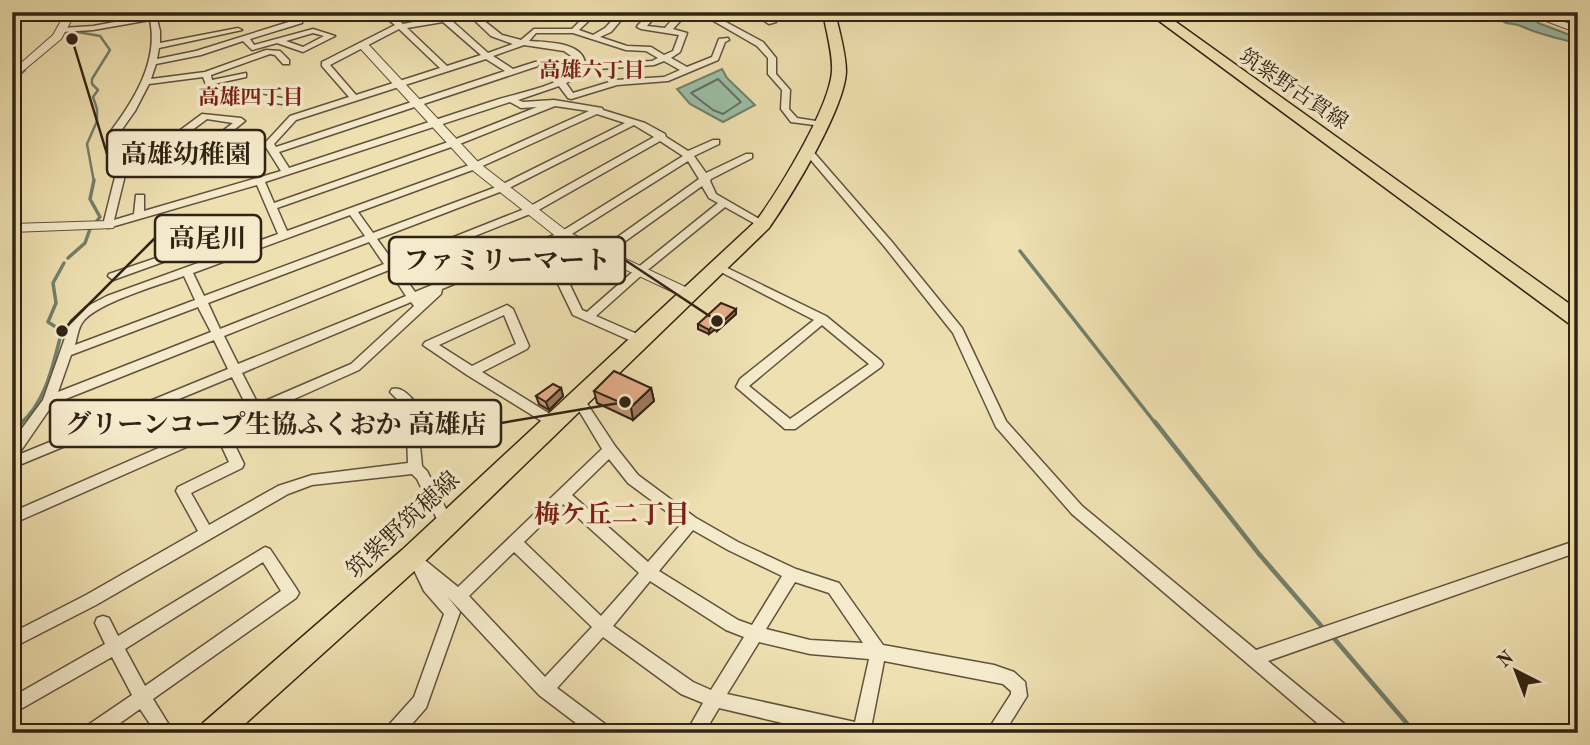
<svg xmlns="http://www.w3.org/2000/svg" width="1590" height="745" viewBox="0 0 1590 745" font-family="'Old Standard TT','Noto Serif JP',serif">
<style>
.water{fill:#9bbea7;stroke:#71806c;stroke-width:2}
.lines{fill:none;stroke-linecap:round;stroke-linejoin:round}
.shore{stroke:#66705e;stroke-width:2}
.stream-far2{stroke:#71806c;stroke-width:2.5}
.stream-far1{stroke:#71806c;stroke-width:3.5}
.stream{stroke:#71806c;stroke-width:4.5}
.minor-casing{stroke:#60523b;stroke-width:3}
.tertiary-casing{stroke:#60523b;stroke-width:2}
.primary-casing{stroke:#312314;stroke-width:3}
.minor{fill:#f5ebcc;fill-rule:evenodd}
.tertiary{fill:#f5ebcc;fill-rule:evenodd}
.primary{fill:#efe0b1;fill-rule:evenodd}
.wall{fill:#c39575;stroke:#312314;stroke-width:2}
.shaded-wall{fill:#9f795f;stroke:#312314;stroke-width:2}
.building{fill:#e3ad88;stroke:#312314;stroke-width:2}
.labels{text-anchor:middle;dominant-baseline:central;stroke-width:7;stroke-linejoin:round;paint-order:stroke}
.far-neighbourhood-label{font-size:21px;font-weight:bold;fill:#7a1f14;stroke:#f5ebcc}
.far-street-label{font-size:21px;fill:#312314;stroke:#f5ebcc}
.street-label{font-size:24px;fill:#312314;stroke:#f5ebcc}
.neighbourhood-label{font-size:26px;font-weight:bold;fill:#7a1f14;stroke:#f5ebcc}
.leader{fill:none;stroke:#312314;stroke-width:2.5}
.callout-dot{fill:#312314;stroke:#f5ebcc;stroke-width:2.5}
.callout{fill:#f5ebcc;stroke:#312314;stroke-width:2.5}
.callout-label{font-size:26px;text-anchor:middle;font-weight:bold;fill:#312314}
</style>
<rect width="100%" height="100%" fill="#efe0b1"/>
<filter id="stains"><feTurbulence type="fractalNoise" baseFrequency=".00286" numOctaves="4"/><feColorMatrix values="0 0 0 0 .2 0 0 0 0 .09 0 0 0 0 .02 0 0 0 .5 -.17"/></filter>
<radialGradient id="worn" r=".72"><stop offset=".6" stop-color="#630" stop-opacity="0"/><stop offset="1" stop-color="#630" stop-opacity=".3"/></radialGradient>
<!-- water -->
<path class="water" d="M 1483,12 L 1520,12 L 1534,17 L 1538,23 L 1578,38 L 1578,43 C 1559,39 1538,34 1521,26 C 1515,23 1510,25 1504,22 L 1504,19 Z
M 722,69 L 727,78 L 755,105 L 723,122 L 690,104 L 677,89 Z"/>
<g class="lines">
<!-- shore -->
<path class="shore" d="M 718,79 L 741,102 L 723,114 L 713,110 L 691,93 Z"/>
<!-- stream-far2 -->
<path class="stream-far2" d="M 61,15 L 62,12
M 72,31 L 100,36 L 110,50 L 92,79 L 92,84 L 98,90 L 93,97 L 97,109 L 97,121 L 87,144 L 94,182
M 12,82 L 25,70"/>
<!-- stream-far1 -->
<path class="stream-far1" d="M 94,180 L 90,199 L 100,217 L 96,222
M 1020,251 L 1156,424
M 68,258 L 85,243 L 90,229
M 20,424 C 47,401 53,363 62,331 L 48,322 L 56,303 L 53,283 L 64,263"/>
<!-- stream -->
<path class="stream" d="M 1155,422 L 1259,554 L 1324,629
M 12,430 L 22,422
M 1332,636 L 1415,733"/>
<defs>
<path id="minor" d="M 169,12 L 189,12 L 157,19 L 160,31 L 160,43 L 238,28 L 242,30 L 159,48 L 157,59 L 196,51 L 295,20 L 295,12 L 303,12 L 302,23 L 250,39 L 254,45 L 313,29 L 335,36 L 303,52 L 277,43 L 252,50 L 243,41 L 201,55 L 156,64 L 151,79 L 205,72 L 266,50 L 280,51 L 289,60 L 289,64 L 283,64 L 275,55 L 270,54 L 211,75 L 212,80 L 246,73 L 246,77 L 214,84 L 215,88 L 282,98 L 286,101 L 282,104 L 209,92 L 203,77 L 149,84 L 135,111 L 118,135 L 127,158 L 148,154 L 202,114 L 241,118 L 245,121 L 194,162 L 151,159 L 128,163 L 114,220 L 134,214 L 136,195 L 144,195 L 144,211 L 281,171 L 264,144 L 266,142 L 290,116 L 349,97 L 322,66 L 322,62 L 395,25 L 390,21 L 366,12 C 380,12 392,14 403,24 L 466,12 L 491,12 L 478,16 L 502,35 L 521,40 L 534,29 L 572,29 L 589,12 L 598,12 L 579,30 L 593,35 L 605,28 L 620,12 L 628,12 L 611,32 L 600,37 L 627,46 L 651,47 L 664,55 L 673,51 L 679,35 L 641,29 L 637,27 L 638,25 L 651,12 L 659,12 L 647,26 L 665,28 C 675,16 681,12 697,12 L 682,19 L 673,29 L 687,33 L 680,52 L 671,58 L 687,67 L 712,57 L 719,39 L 728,38 L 729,40 L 725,42 L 718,60 L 668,81 L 617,85 L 571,99 L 568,98 L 559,86 L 518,100 L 523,102 L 554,100 L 602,108 L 603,110 L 645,123 L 665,134 L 666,137 L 688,151 L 713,140 L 719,140 L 719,144 L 694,156 L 706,173 L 746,154 L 752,154 L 752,158 L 711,179 L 710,181 L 716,194 L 768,224 L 767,226 L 759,226 L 725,207 L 644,273 L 596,316 L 644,337 L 646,340 L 644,343 L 636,343 L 573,315 L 558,284 L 560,281 L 598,251 L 699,179 L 688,161 L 567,237 L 442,289 L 441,294 L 359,370 L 227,429 L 244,464 L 242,468 L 191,493 L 209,525 L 278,486 L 312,475 L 408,463 L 406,411 L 404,406 L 390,392 L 392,389 C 401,386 411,396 416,404 L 422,466 L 427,471 L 453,523 L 451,527 L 446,529 L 441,527 L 417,479 L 412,474 L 312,485 L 288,494 L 96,605 L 12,648 L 12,633 L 86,595 L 198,531 L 176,491 L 178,487 L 229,462 L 216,434 L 12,524 L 12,512 L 248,409 L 232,377 L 12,468 L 12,442 L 43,400 L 71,321 L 86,307 L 107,296 L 278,234 L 257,185 L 108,228 L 103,225 L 119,161 L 108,135 C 133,102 159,62 150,20 L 93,30 L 62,32 L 58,30 L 62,28 L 93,26 ZM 471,17 L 491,36 L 513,44 L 488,53 L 451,20 ZM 443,22 L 481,55 L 447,66 L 407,28 ZM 399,29 L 440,68 L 356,95 L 330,65 ZM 313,33 L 324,36 L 303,47 L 286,41 ZM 536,33 L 573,33 L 626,50 L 646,51 L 658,58 L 652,61 L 585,65 C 585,42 546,42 529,41 ZM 524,45 L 564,51 L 577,60 L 576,70 C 551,89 519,92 490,102 C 423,124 356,146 289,168 L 279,152 L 538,66 L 538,62 L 535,62 L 513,69 L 493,56 ZM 486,59 L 505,71 L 276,147 L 274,144 L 296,120 ZM 664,61 L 680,70 L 664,77 L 616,80 L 573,93 L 566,83 L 577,78 L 584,70 L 654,65 ZM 510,102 L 521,108 L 537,107 L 451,141 L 274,203 L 265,182 ZM 555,106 L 589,111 L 472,164 L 287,231 L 277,208 L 457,145 ZM 597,114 L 625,123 L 499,186 L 373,233 L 358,212 L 478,168 ZM 207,119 L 233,123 L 189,157 L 160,154 ZM 634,125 L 654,137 L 527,208 L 393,261 L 377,239 L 505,190 ZM 660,141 L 683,156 L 559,233 L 415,292 L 397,267 L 535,212 ZM 702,186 L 709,198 L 718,203 L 636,269 L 587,312 L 582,310 L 570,285 L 606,255 ZM 350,215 L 365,236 L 204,296 L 193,273 ZM 369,242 L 384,264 L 220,329 L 208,303 ZM 389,270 L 406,296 L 238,364 L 224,336 ZM 184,276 L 195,300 L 75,345 C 77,338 78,329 82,323 C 95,303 160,285 184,276 ZM 411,302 L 414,306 L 351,364 L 258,404 L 242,373 ZM 198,307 L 211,332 L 58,392 L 71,355 ZM 214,340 L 228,369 L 18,455 L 53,404 Z
M 252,12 L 268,12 L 236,20 L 232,18 Z
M 698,12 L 708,12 L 719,18 L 735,12 L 747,12 L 724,21 L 763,42 L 776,58 L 776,74 L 790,90 L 789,109 L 797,118 L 822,122 L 822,126 L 791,122 L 781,109 L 782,90 L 768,74 L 768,58 L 757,46 Z
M 750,12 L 760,12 L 776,22 L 769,24 Z
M 807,147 L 810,148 L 892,242 L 962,328 L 1006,421 L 1082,506 L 1256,650 L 1578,540 L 1578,552 L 1268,661 L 1348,727 L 1350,733 L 1329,733 L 1072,514 L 996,427 L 953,333 L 884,246 L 804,152 L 804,148 Z
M 159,257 L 164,260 L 163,262 L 113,280 L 108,276 L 109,274 Z
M 719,264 L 826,316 L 881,361 L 883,364 L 881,367 L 795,429 L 785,429 L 736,387 L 740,379 L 814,320 L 715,269 L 714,267 L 715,265 ZM 822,325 L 869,364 L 790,419 L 749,386 Z
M 507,305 L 513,309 L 529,346 L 527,349 L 482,372 L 558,419 L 559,422 L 558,425 L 548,425 L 467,375 L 423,345 L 425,342 ZM 504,315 L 516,344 L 472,366 L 439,345 Z
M 578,394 L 582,396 L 615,446 L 638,475 L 696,518 L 738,542 L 796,569 L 839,583 L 883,645 L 994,665 L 1014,672 L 1025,682 L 1027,696 L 1004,733 L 986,733 L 1011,694 L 1011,691 L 1003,684 L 884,661 L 871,728 L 872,733 L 825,733 L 719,708 L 704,733 L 686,733 L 703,703 L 681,694 L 603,637 L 557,688 L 609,727 L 611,733 L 589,733 L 539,695 L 447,596 L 460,612 L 426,708 L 404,733 L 385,733 L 387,727 L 414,697 L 444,614 L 424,591 L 413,568 L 404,558 L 406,553 L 411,552 L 416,553 L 458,587 L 602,449 L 572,399 L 574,396 ZM 609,459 L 628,483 L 682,523 L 648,562 L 572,495 ZM 563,504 L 639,573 L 601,616 L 524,542 ZM 693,530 L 728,550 L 782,576 L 752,625 L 738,620 L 659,571 ZM 514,552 L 592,627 L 545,677 L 469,596 ZM 650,581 L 726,630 L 744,637 L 711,690 L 693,682 L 613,626 ZM 795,582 L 829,593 L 863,643 L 810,640 L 766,629 ZM 759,642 L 810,654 L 869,659 L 855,722 L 727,694 Z
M 265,547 L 270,549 L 296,588 L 299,593 L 296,598 L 153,699 L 174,733 L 156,733 L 140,709 L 106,733 L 83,733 L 85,727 L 132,695 L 112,657 L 12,714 L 12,697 L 105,644 L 95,623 L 97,618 L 103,616 L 109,618 L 118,636 ZM 263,562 L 281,591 L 145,686 L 125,649 Z"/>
<path id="tertiary" d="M 66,12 L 76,12 L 61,39 L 12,80 L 12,71 L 53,35 Z
M 1522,12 L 1537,12 L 1578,27 L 1578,33 Z
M 359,43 L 367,43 L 479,163 L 568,232 L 694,291 L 696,294 L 694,297 L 684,297 L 558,238 L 471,169 L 359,47 Z
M 108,221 L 115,225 L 113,228 L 12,232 L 12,224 Z"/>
<path id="primary" d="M 823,12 L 835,12 C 839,31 846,53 846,72 C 844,110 792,195 769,228 L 420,566 L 235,733 L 198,733 L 203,723 L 402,550 L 757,220 C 779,190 830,107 832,71 C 833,53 826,31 823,12 Z
M 1147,12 L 1162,12 L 1578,310 L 1578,327 L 1571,325 Z"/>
</defs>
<!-- minor casing -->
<use href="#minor" class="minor-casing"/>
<!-- tertiary casing -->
<use href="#tertiary" class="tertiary-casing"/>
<!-- primary casing -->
<use href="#primary" class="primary-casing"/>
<!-- minor -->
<use href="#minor" class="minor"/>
<!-- tertiary -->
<use href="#tertiary" class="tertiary"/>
<!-- primary -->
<use href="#primary" class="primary"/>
</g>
<!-- wall -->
<path class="wall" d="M 736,314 L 717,331 L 714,330 L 709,334 L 698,329 L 698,324 Z
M 561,388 L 563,396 L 549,410 L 539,404 L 536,396 Z
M 651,388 L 654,401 L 633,420 L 597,403 L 594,391 Z"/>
<!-- shaded-wall -->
<path class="shaded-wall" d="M 736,309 L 736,314 L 717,331 L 717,327 Z
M 713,325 L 714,330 L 709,334 L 709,330 Z
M 561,388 L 563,396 L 549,410 L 546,402 Z
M 651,388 L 654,401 L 633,420 L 631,407 Z"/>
<!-- building -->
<path class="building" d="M 721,303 L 736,309 L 717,327 L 713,325 L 709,330 L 698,324 Z
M 614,371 L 651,388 L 631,407 L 594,391 Z
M 553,384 L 561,388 L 546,402 L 536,396 Z"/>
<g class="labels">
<!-- far-neighbourhood labels -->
<g class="far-neighbourhood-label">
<text x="592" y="71">高雄六丁目</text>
<text x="251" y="98">高雄四丁目</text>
</g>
<!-- far-street labels -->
<g class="far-street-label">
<text transform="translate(1293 90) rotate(34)">筑紫野古賀線</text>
</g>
<!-- street labels -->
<g class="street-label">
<text transform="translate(404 526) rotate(-43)">筑紫野筑穂線</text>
</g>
<!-- neighbourhood labels -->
<g class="neighbourhood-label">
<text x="612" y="516">梅ケ丘二丁目</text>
</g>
</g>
<!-- callouts -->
<path class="leader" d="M72 39L107 154M62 331L155 238M717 321L625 260M625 402L501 423"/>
<g class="callout-dot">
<circle cx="72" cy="39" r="7"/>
<circle cx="62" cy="331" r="7"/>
<circle cx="717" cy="321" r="7"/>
<circle cx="625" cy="402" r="7"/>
</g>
<g class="callout">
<rect x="107" y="130" width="158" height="47" rx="7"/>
<rect x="155" y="215" width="106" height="47" rx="7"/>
<rect x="389" y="237" width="236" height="47" rx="7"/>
<rect x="50" y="400" width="451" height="47" rx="7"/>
</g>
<g class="callout-label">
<text x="186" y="163">高雄幼稚園</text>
<text x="208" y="247">高尾川</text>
<text x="507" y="269">ファミリーマート</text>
<text x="276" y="433">グリーンコープ生協ふくおか 高雄店</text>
</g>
<!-- margin -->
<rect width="1590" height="745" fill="none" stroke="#efe0b1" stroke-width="42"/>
<rect x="14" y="14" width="1562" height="717" fill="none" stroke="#312314" stroke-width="3.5"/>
<rect x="21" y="21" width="1548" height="703" fill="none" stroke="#312314" stroke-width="2"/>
<!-- north arrow -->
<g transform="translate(1516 671) rotate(318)" stroke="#f5ebcc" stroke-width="5" paint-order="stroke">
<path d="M0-5L12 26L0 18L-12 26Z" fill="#312314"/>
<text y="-10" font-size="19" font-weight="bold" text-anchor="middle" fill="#312314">N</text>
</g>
<rect width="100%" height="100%" filter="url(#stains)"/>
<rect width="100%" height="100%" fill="url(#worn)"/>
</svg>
